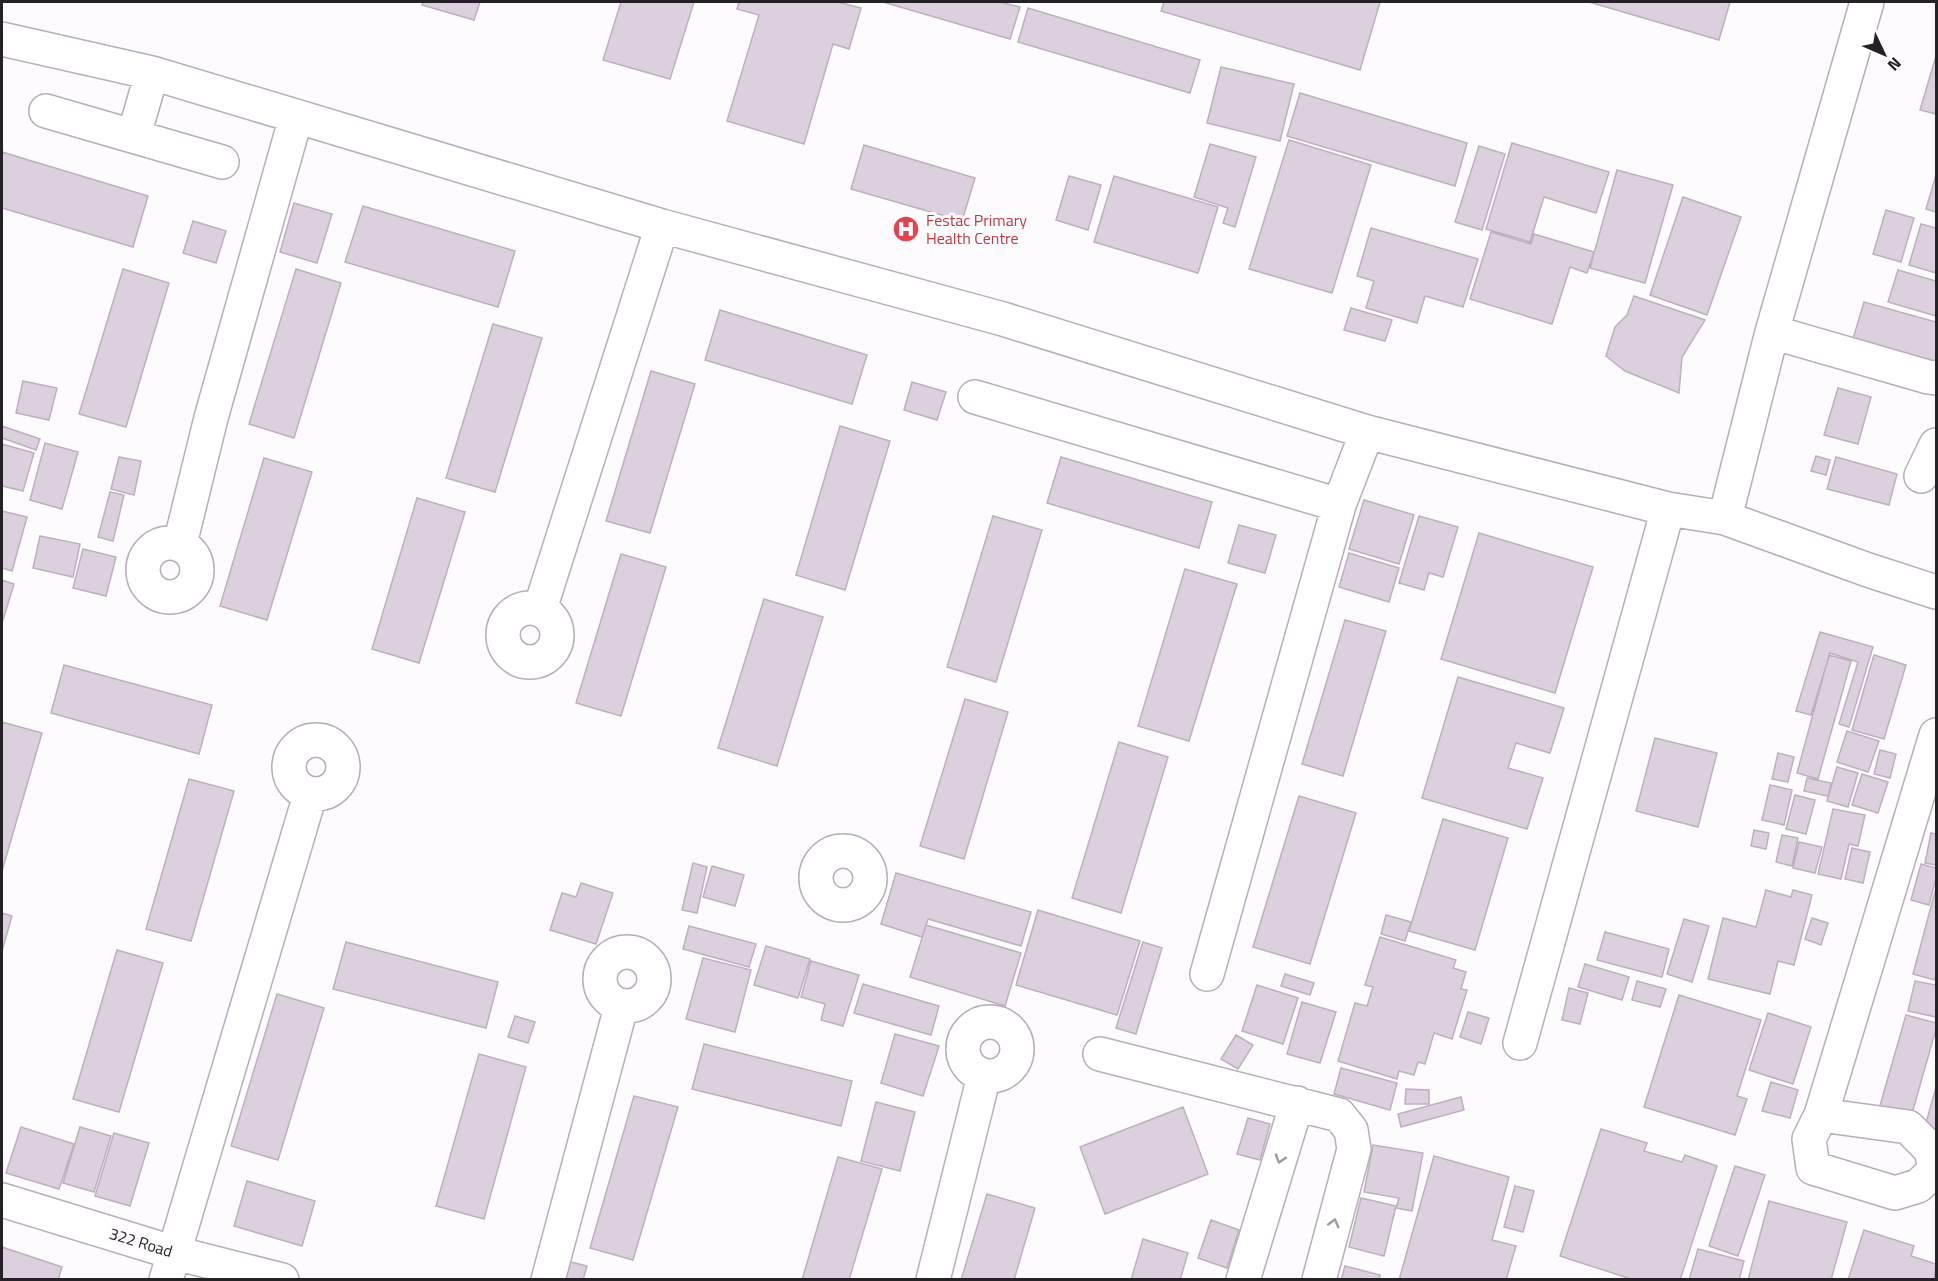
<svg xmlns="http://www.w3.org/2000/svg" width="1938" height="1281" viewBox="0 0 1938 1281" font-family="'Titillium Web',sans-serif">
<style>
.building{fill:#dcd0de;stroke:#bcb0bd;stroke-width:1.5}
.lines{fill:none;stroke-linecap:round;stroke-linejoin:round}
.minor-casing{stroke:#b8adba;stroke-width:36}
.minor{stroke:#fff;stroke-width:33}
.oneway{stroke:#9d9b9d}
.labels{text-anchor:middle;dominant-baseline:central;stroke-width:6;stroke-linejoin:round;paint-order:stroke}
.health-label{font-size:16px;fill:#be3a42;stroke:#fdfbfe;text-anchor:start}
.street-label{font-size:16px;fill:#252126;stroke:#fdfbfe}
</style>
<rect width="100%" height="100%" fill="#fdfbfe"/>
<!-- building -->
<path class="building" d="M 423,2 L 480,2 L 474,20 L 422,5 Z
M 621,2 L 694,2 L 670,79 L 603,60 Z
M 739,2 L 838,2 L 861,8 L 849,49 L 833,44 L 804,144 L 727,121 L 759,15 L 737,9 Z
M 883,2 L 1000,2 L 1020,7 L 1010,39 Z
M 1164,2 L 1380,2 L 1360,70 L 1161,11 Z
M 1589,2 L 1730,2 L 1719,40 Z
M 1028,8 L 1200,60 L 1190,93 L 1018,42 Z
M 1936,56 L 1936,114 L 1920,110 Z
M 1221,67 L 1294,84 L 1280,141 L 1207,123 Z
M 1300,93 L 1467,143 L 1455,186 L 1287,136 Z
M 1289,140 L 1371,165 L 1332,293 L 1249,269 Z
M 1512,143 L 1609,172 L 1596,213 L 1544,197 L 1530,242 L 1486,229 Z
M 1210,144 L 1256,157 L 1235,227 L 1223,223 L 1228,208 L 1194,197 Z
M 864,145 L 975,178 L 962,221 L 851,189 Z
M 1479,146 L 1505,154 L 1482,230 L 1455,222 Z
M 2,152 L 148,196 L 133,247 L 2,208 Z
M 1617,170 L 1673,185 L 1645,283 L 1590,268 Z
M 1936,175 L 1936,212 L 1926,209 Z
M 1069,176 L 1101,185 L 1088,230 L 1056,220 Z
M 1114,176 L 1218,207 L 1198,273 L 1094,242 Z
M 1683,197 L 1741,217 L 1707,315 L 1650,295 Z
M 294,203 L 332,214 L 317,263 L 280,252 Z
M 363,206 L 515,251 L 498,307 L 345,262 Z
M 1886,210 L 1914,218 L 1901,262 L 1873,254 Z
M 193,221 L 226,231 L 216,263 L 183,253 Z
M 1921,224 L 1936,228 L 1936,273 L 1909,265 Z
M 1371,228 L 1478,259 L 1463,307 L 1425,296 L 1417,323 L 1366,308 L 1374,281 L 1357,276 Z
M 1491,232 L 1531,244 L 1534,234 L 1594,252 L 1587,273 L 1570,267 L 1552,324 L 1470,299 Z
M 123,269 L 169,283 L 126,427 L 79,414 Z
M 296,269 L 341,283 L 294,438 L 249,424 Z
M 1898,270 L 1936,281 L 1936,316 L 1888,302 Z
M 1634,296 L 1705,320 L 1682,357 L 1679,393 L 1625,371 L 1606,356 L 1615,327 L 1627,315 Z
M 1864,302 L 1936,322 L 1936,366 L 1852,342 Z
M 1351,308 L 1392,320 L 1385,341 L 1344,330 Z
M 720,310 L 867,355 L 852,404 L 705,360 Z
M 493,324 L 542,338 L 495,492 L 446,478 Z
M 651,371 L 695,384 L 650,533 L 606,521 Z
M 23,381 L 57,388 L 49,420 L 16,413 Z
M 912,382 L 946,392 L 937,420 L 904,410 Z
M 1838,388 L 1871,397 L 1858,444 L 1824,435 Z
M 2,426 L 40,439 L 36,450 L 2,438 Z
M 840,426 L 890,441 L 845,590 L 796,575 Z
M 45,443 L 78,452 L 62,509 L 30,500 Z
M 2,444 L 34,453 L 23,491 L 2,486 Z
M 1816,456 L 1830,460 L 1826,475 L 1811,471 Z
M 119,457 L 141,461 L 134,495 L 111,489 Z
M 1061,457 L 1212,502 L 1199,548 L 1047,503 Z
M 1836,457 L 1897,474 L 1889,505 L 1827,489 Z
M 264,458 L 312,472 L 267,620 L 220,606 Z
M 110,492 L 124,495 L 113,541 L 98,537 Z
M 417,498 L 465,512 L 419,663 L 372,649 Z
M 1364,500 L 1414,515 L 1399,564 L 1349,549 Z
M 2,511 L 27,517 L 12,571 L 2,568 Z
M 993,516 L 1042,530 L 996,682 L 947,667 Z
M 1419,516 L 1458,527 L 1443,577 L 1429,573 L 1424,590 L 1399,583 Z
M 1239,525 L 1276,535 L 1265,573 L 1228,563 Z
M 1479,533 L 1593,567 L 1555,693 L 1441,659 Z
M 40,536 L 80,544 L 73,577 L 33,568 Z
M 83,549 L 116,557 L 106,596 L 73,588 Z
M 1349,553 L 1399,568 L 1389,602 L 1339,587 Z
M 621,554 L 666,567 L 621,716 L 576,703 Z
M 1185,569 L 1237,584 L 1189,741 L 1138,726 Z
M 2,580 L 14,584 L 3,620 L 2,620 Z
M 764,599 L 823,617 L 777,766 L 718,748 Z
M 1345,620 L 1386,631 L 1343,776 L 1302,764 Z
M 1820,632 L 1873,647 L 1849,727 L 1839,724 L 1858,662 L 1830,653 L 1811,715 L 1796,711 Z
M 1829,655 L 1851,661 L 1818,779 L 1797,773 Z
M 1874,655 L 1906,665 L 1884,739 L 1852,730 Z
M 64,665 L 212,705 L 199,754 L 51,713 Z
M 1458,677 L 1564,708 L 1550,753 L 1516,743 L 1508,768 L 1543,778 L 1527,829 L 1422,798 Z
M 965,699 L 1008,712 L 964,859 L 920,846 Z
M 2,722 L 42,733 L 2,871 Z
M 1847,731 L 1879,741 L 1868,772 L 1837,762 Z
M 1655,738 L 1717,753 L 1698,827 L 1636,811 Z
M 1119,742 L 1168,757 L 1121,913 L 1072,898 Z
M 1880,750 L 1896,754 L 1890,778 L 1874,774 Z
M 1778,753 L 1794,757 L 1788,782 L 1772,779 Z
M 1837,767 L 1858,773 L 1848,807 L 1827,801 Z
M 1862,774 L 1888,782 L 1878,813 L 1852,805 Z
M 1807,778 L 1831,783 L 1828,796 L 1804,791 Z
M 189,779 L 234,791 L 191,941 L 146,929 Z
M 1770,785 L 1792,790 L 1784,825 L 1762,820 Z
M 1795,795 L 1815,800 L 1806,834 L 1786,829 Z
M 1299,796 L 1356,813 L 1310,964 L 1253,947 Z
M 1833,809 L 1865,815 L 1858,846 L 1849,844 L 1841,879 L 1818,874 Z
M 1443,819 L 1508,838 L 1475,950 L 1409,931 Z
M 1754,830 L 1769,833 L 1766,849 L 1751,846 Z
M 1931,833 L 1936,834 L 1936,865 L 1925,863 Z
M 1782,835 L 1798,838 L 1792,866 L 1776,862 Z
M 1799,842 L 1822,847 L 1815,873 L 1793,868 Z
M 1852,848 L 1870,852 L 1863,883 L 1845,879 Z
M 693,863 L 707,867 L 697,913 L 682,910 Z
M 1921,864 L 1936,868 L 1936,878 L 1929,905 L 1911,900 Z
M 712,866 L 744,875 L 735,906 L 703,897 Z
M 896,873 L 1031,912 L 1021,946 L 928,919 L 922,937 L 881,924 Z
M 581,883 L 613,893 L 596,944 L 550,930 L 562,893 L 576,897 Z
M 1936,888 L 1936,973 L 1935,980 L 1913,974 Z
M 1766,890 L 1791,897 L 1793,890 L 1812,895 L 1794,965 L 1778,961 L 1770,994 L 1708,979 L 1723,918 L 1756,927 Z
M 1038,910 L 1140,941 L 1117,1015 L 1016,985 Z
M 2,913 L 12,916 L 2,951 Z
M 1386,915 L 1411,922 L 1405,941 L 1381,934 Z
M 1812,918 L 1828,923 L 1821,945 L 1805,939 Z
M 1684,919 L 1709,926 L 1692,982 L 1667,974 Z
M 926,925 L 1021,953 L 1005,1006 L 910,977 Z
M 689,926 L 756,944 L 749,967 L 683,949 Z
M 1605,932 L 1669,949 L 1662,977 L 1597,960 Z
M 1380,937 L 1456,960 L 1453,968 L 1466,972 L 1461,989 L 1467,990 L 1452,1039 L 1434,1033 L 1425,1064 L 1418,1062 L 1414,1075 L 1399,1071 L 1397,1079 L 1338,1061 L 1355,1003 L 1367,1006 L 1373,987 L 1365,985 Z
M 346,942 L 498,982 L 486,1028 L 333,989 Z
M 1143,942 L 1162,948 L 1136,1034 L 1116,1028 Z
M 766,946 L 810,959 L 798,998 L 754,985 Z
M 117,950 L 163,963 L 119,1112 L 73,1099 Z
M 703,958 L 751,970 L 735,1032 L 686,1019 Z
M 811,961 L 859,975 L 843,1026 L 821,1020 L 825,1004 L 801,997 Z
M 1585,964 L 1629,977 L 1622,1000 L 1578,987 Z
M 1285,974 L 1314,983 L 1310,995 L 1281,986 Z
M 1637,981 L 1666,989 L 1660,1007 L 1632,1000 Z
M 1915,981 L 1936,985 L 1936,1017 L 1908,1011 Z
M 863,984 L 939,1006 L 931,1035 L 854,1013 Z
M 1257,985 L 1298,998 L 1283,1044 L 1242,1031 Z
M 1569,988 L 1588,993 L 1580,1024 L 1562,1020 Z
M 277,994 L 324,1008 L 278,1160 L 231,1146 Z
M 1679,995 L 1761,1020 L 1737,1096 L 1747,1099 L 1735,1135 L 1644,1107 Z
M 1302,1002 L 1336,1012 L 1320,1063 L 1287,1054 Z
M 1468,1012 L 1489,1018 L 1481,1044 L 1460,1037 Z
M 1768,1013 L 1811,1027 L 1793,1084 L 1749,1070 Z
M 1906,1015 L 1936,1023 L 1936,1029 L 1909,1124 L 1877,1116 Z
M 515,1016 L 535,1022 L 528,1043 L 508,1037 Z
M 895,1034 L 939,1046 L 923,1096 L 881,1083 Z
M 1236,1035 L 1253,1045 L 1238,1069 L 1221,1059 Z
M 704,1044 L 852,1081 L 841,1126 L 692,1089 Z
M 479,1054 L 526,1067 L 484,1219 L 436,1206 Z
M 1341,1068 L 1397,1083 L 1390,1110 L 1334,1094 Z
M 1771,1082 L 1798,1090 L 1790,1118 L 1762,1111 Z
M 1936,1087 L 1936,1134 L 1924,1130 Z
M 1406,1089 L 1429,1090 L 1429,1104 L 1405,1104 Z
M 634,1096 L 678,1107 L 633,1260 L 590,1248 Z
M 1461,1097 L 1464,1110 L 1401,1127 L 1398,1114 Z
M 876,1102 L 915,1112 L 900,1171 L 861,1161 Z
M 1183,1107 L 1208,1174 L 1105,1214 L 1080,1147 Z
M 1248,1118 L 1270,1124 L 1260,1160 L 1237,1154 Z
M 21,1127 L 74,1144 L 59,1189 L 6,1173 Z
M 80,1127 L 111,1136 L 94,1192 L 63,1183 Z
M 1601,1129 L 1647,1143 L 1644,1151 L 1682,1162 L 1685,1155 L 1717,1166 L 1680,1280 L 1634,1280 L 1560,1256 Z
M 114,1133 L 149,1143 L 130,1206 L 95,1196 Z
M 1373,1145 L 1423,1153 L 1412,1211 L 1396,1208 L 1399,1198 L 1364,1192 Z
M 1434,1156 L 1509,1177 L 1492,1240 L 1516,1246 L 1506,1280 L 1399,1280 Z
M 838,1157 L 882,1169 L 849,1280 L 802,1280 Z
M 1735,1166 L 1765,1175 L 1738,1256 L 1709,1246 Z
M 247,1181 L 315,1201 L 302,1246 L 234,1226 Z
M 1515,1186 L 1534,1191 L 1523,1232 L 1504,1227 Z
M 987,1194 L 1035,1208 L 1014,1280 L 961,1280 Z
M 1361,1198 L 1396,1206 L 1384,1256 L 1349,1247 Z
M 1769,1201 L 1847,1222 L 1831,1280 L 1748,1280 Z
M 1211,1220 L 1239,1230 L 1227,1268 L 1198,1258 Z
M 1864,1230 L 1914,1246 L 1911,1256 L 1936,1264 L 1934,1280 L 1848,1280 Z
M 1143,1239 L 1188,1253 L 1180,1280 L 1131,1280 Z
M 2,1247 L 62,1267 L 58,1280 L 2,1280 Z
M 1698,1249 L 1744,1261 L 1739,1280 L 1689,1280 Z
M 567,1261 L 587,1266 L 583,1280 L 562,1280 Z
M 1345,1266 L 1380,1275 L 1379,1280 L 1341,1280 Z"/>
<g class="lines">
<defs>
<path id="minor" d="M 2,39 L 152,73 L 662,226 L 1003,319 L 1367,432 L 1668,509 L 1725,518 L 1868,570 L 1936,592
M 46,111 L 222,162
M 134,135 L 152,73
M 1772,332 L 1928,377 L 1936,378
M 975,397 L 1339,505
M 1921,476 L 1936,445
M 1725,518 L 1772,332 L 1867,2
M143 570a27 27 0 1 1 54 0a27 27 0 1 1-54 0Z
M 180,544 L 211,418 L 296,117
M503 635a27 27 0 1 1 54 0a27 27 0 1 1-54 0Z
M 540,609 L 662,226
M289 767a27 27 0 1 1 54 0a27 27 0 1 1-54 0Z
M816 878a27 27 0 1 1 54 0a27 27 0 1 1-54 0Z
M600 979a27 27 0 1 1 54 0a27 27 0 1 1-54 0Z
M 1207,974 L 1339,505 L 1367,432
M963 1049a27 27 0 1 1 54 0a27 27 0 1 1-54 0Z
M 1520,1043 L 1668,509
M 1100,1054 L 1339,1115 L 1351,1130 L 1354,1149 L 1319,1280
M 1821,1115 L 1908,1127 L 1931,1150 L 1935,1170 L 1918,1186 L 1895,1193 L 1813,1168 L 1809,1139 L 1821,1115 L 1936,735
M 2,1200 L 175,1253 L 282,1280
M 166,1280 L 310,795
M 548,1280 L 621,1007
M 933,1280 L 984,1076
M 1243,1280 L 1297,1103"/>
</defs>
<!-- minor casing -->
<use href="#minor" class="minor-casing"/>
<!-- minor -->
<use href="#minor" class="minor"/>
</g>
<!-- one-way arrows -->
<defs><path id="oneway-chevron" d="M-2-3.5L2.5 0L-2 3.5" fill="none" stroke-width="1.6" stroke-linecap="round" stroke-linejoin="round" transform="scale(1.5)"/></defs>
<g class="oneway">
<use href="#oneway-chevron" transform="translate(1280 1159) rotate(107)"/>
<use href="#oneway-chevron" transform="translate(1334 1223) rotate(-75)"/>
</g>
<!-- icons -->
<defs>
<symbol id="hospital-disc" viewBox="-11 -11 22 22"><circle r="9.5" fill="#e0444e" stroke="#fdfbfe"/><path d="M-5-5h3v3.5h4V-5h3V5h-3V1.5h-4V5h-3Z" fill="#fff"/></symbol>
</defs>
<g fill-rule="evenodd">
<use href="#hospital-disc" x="891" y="214" width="30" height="30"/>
</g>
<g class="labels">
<!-- health labels -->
<g class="health-label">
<text x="926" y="220">Festac Primary<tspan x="926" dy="18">Health Centre</tspan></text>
</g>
<!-- street labels -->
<g class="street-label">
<text transform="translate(141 1242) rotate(17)">322 Road</text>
</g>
</g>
<!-- border -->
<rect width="1938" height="1281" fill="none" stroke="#252126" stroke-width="6"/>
<!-- north arrow -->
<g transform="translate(1884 54) rotate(134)" stroke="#fdfbfe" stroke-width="4.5" paint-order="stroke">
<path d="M0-4.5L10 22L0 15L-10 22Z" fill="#252126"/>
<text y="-9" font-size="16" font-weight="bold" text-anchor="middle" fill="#252126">N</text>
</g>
</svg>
